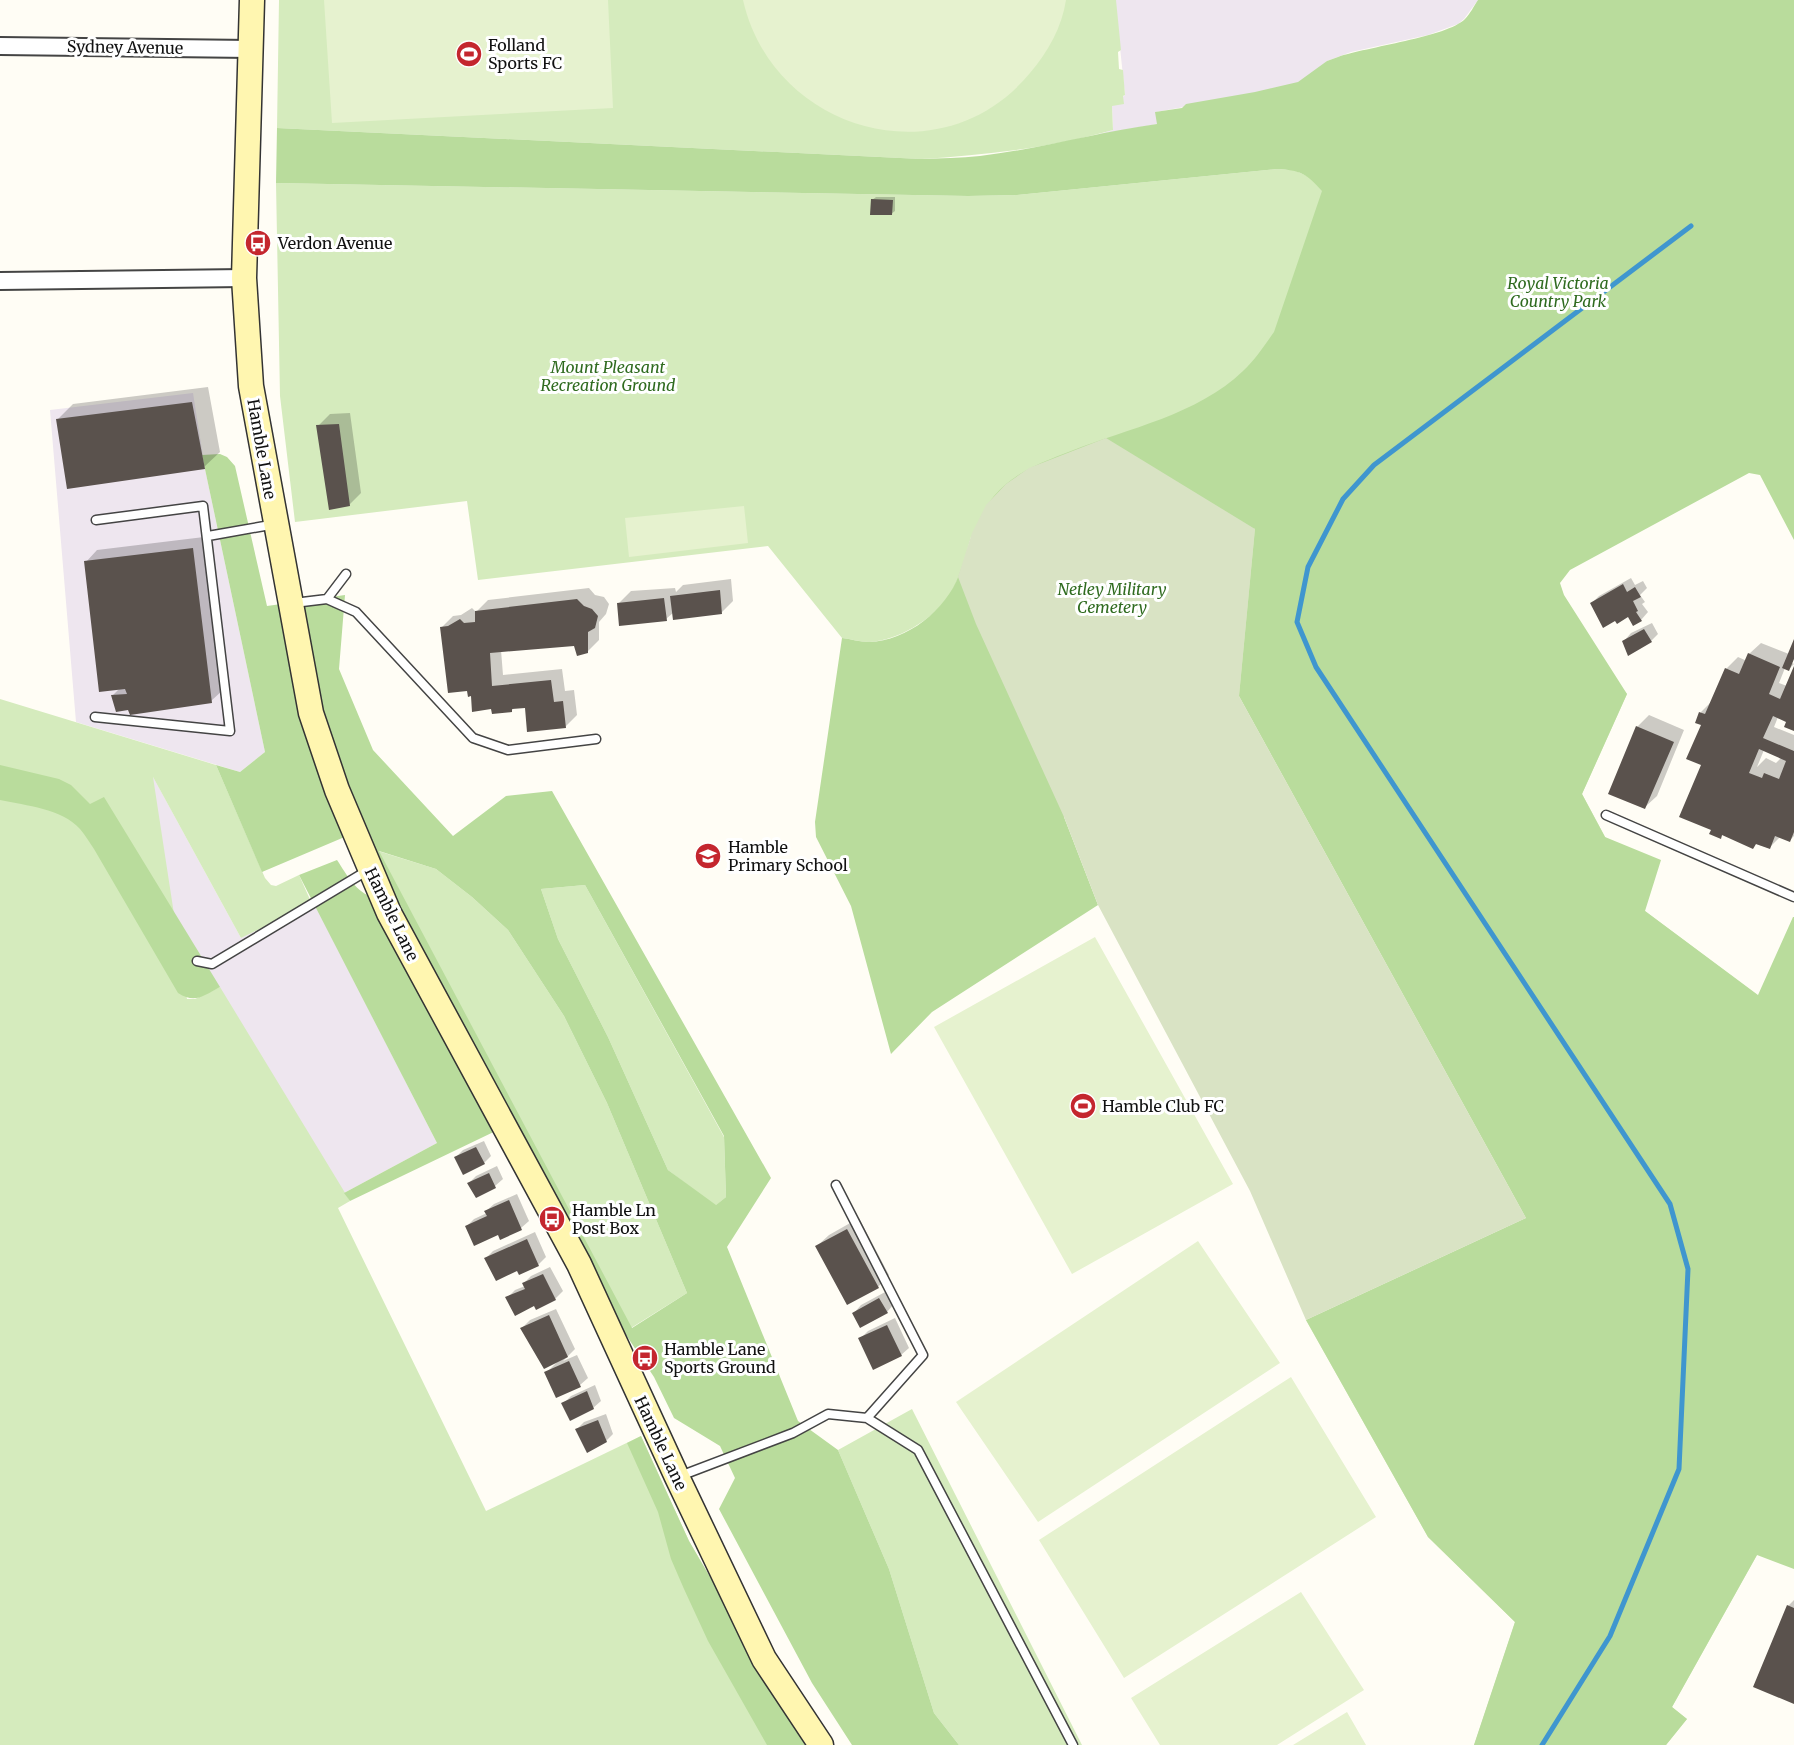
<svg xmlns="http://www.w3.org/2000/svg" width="1794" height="1745" viewBox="0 0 1794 1745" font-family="Merriweather,serif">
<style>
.industrial{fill:#eee6ef}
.green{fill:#d5ebbd}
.forest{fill:#b9dc9c;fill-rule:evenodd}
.cemetery{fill:#d9e3c4}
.pitch{fill:#e6f2cf}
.shadow{fill:#0003;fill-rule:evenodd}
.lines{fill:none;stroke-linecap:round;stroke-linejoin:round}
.stream{stroke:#3f96cf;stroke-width:5}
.building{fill:#5a524d;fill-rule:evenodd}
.lane-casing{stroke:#444;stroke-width:11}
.street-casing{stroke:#444;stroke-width:20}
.secondary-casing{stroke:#333;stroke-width:27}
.lane{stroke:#fff;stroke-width:8}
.street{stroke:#fff;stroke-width:16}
.secondary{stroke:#fff6b0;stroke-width:24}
.labels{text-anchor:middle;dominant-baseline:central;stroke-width:6;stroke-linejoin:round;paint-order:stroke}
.poi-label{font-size:16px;fill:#111;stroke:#fff;text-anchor:start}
.street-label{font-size:16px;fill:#111;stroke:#fff}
.park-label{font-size:16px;font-style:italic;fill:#2f6b1f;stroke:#fff}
</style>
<rect width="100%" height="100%" fill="#fffdf5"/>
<!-- industrial -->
<path class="industrial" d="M 1115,0 L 1478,0 L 1464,19 L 1458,24 L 1428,35 L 1351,52 L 1327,61 L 1301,86 L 1156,112 L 1158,124 L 1096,135 L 1113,130 L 1112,105 L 1125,95 Z
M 193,393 L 205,469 L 265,752 L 240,772 L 76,722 L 50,410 Z
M 152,775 L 241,938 L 313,901 L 437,1143 L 344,1193 L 104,797 Z"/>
<!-- green -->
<path class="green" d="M 279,0 L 1116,0 L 1121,50 L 1118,52 L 1119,69 L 1123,70 L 1125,95 L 1123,96 L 1124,104 L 1112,106 L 1113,130 C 1050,148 985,155 921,159 L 277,128 Z
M 1794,0 L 1539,585 L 1627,694 L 1582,794 L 1645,911 L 1781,1013 L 1762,1546 L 1672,1707 L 1687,1719 L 1666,1745 L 1474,1745 L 1515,1622 L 1428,1537 L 1306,1320 L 1526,1218 L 1239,696 L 971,537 C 965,556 960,581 948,597 C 930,621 899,640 869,642 C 861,642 851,639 842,638 L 768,546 L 478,580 L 467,501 L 295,522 L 280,396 L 276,183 L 968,196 L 1017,195 L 1277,169 L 1294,170 L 1309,177 Z
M 0,699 L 216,765 L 265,878 L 271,885 L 276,886 L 299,875 L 312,904 L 241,938 L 153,777 L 187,999 L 195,999 L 220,987 L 350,1201 L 338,1208 L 486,1511 L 641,1436 L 689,1541 L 775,1689 L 811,1745 L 0,1745 Z
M 378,851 L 436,869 L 472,897 L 508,930 L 564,1016 L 607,1103 L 687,1293 L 631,1328 Z
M 585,885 L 724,1137 L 726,1197 L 715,1206 L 668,1170 L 608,1037 L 558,939 L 541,889 Z
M 912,1409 L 1082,1745 L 959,1745 L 934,1713 L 889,1569 L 838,1450 Z"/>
<!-- forest -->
<path class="forest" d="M 1478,0 L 1794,0 L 1794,540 L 1760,475 L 1749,473 L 1570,570 L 1560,583 L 1564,595 L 1627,694 L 1582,794 L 1605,837 L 1661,860 L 1645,911 L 1758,995 L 1793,917 L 1794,917 L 1794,1569 L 1757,1555 L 1672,1707 L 1687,1719 L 1666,1745 L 1474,1745 L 1515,1622 L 1428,1537 L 1306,1320 L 1526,1218 L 1239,696 L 1255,528 L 1064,817 L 1098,905 L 932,1012 L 891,1054 L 851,906 L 816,837 L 815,822 L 842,638 C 851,639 860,642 869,642 C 907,641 946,610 959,575 C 971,542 978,507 1006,484 C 1025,468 1048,460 1071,451 C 1129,428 1197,415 1243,371 C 1255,360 1264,346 1274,332 L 1322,191 C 1307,174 1300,170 1277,169 L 1017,195 L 968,196 L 276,183 L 277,128 L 921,159 C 940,158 961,158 980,156 C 1040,149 1098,132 1157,124 L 1155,112 L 1182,108 L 1186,104 L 1255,92 L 1298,82 L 1327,61 L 1338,57 C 1366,47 1447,37 1465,19 C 1470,14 1474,6 1478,0 Z
M 220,454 L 227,457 L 235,466 L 267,606 L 345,595 L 339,669 L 373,750 L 453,836 L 506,796 L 552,791 L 771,1178 L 727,1247 L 798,1421 L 838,1450 L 889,1569 L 934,1713 L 959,1745 L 852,1745 L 812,1683 L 719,1509 L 735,1478 L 720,1446 L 674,1418 L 654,1377 L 579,1264 L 504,1127 L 350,1201 L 344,1193 L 437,1143 L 299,875 L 337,860 C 347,875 356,893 375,898 L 354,833 L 262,872 L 216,765 L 240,772 L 265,752 L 202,455 ZM 379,851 L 436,869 L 472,897 L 508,930 L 564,1016 L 607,1103 L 687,1293 L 632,1328 ZM 585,885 L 724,1136 L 726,1197 L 716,1205 L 668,1170 L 608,1037 L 558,939 L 541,889 Z
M 0,765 L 59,779 L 71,785 L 90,804 L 104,797 L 220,987 C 203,996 195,1004 178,993 L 94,849 C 90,843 85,835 80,829 C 61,808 27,806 0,800 Z
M 641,1436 L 689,1541 L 775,1689 L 811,1745 L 767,1745 L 708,1641 L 684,1589 L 671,1559 L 658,1512 L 627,1443 Z"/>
<!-- cemetery -->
<path class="cemetery" d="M 1106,438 L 1255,529 L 1239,696 L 1526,1218 L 1306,1320 L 1250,1191 L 1098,905 L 1064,817 L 976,624 L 958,577 L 972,533 L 986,505 L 1006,484 L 1029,468 Z"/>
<!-- pitch -->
<path class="pitch" d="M 324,0 L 608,0 L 613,108 L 332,123 Z
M 743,0 L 1066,0 C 1062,27 1048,52 1030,73 C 942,180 773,132 743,0 Z
M 744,506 L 748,543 L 629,557 L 625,518 Z
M 1095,937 L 1233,1184 L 1072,1274 L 934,1027 Z
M 1198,1241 L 1280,1363 L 1038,1522 L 956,1402 Z
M 1291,1377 L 1376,1517 L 1124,1678 L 1039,1540 Z
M 1301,1592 L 1364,1690 L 1277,1745 L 1160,1745 L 1131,1698 Z
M 1347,1712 L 1366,1745 L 1293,1745 Z"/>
<!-- shadow -->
<path class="shadow" d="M 876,197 L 895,197 L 895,211 L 891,214 L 872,200 Z
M 208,387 L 220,452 L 204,467 L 58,419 L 73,404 Z
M 350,413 L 361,493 L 349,505 L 318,426 L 330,414 Z
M 204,537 L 223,690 L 211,701 L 129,708 L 113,695 L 120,688 L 86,562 L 97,550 Z
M 1631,578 L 1635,585 L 1643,581 L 1647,588 L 1640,595 L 1645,602 L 1642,604 L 1648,612 L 1641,620 L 1591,604 L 1599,596 Z
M 731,579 L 733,601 L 722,612 L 674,612 L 666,619 L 619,603 L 631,591 L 675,588 L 676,592 L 683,585 Z
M 589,588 L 595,595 L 604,597 L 609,604 L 606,614 L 599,622 L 599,640 L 587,652 L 575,644 L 501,650 L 503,675 L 562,669 L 565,691 L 574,690 L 577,715 L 565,727 L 526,707 L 515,707 L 511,711 L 492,708 L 473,695 L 441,628 L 453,616 L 461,615 L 472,608 L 476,612 L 488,600 Z
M 1652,623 L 1658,634 L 1651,641 L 1624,641 L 1631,633 Z
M 1761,643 L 1789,654 L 1794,643 L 1794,655 L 1791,662 L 1794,664 L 1789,669 L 1785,668 L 1779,683 L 1787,686 L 1794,670 L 1794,729 L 1788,721 L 1778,717 L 1774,727 L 1794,735 L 1794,836 L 1789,841 L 1780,837 L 1769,848 L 1723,834 L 1721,837 L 1713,830 L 1703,764 L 1703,724 L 1697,722 L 1701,712 L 1713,700 L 1726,669 L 1738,657 L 1747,661 L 1749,654 ZM 1764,750 L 1782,757 L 1776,763 L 1766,758 L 1757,767 Z
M 1649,715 L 1684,730 L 1657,796 L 1645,807 L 1637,727 Z
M 484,1141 L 491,1156 L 484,1163 L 456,1157 L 463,1150 Z
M 497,1166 L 503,1179 L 495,1186 L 469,1183 L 476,1176 Z
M 517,1194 L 529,1221 L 521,1228 L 498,1233 L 467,1226 L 474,1219 L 487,1213 L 486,1211 L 494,1204 Z
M 859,1218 L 889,1275 L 878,1287 L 817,1246 L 829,1235 Z
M 535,1232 L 546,1257 L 538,1265 L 518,1269 L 486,1258 L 493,1251 Z
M 550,1267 L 563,1291 L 555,1299 L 535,1304 L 507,1298 L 515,1290 L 525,1286 L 524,1283 L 531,1276 Z
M 887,1291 L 894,1304 L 887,1312 L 854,1313 L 861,1305 Z
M 556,1309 L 575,1349 L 563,1361 L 577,1355 L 588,1378 L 580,1385 L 557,1396 L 546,1373 L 557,1362 L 522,1328 L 530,1320 Z
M 895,1318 L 909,1348 L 901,1355 L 860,1339 L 868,1331 Z
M 595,1385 L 601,1401 L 593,1408 L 563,1404 L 571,1396 Z
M 606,1414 L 613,1434 L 606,1441 L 577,1429 L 584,1422 Z
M 1794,1600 L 1794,1702 L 1788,1606 Z"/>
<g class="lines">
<!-- stream -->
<path class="stream" d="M 1542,1745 L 1610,1636 L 1679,1469 L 1688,1269 L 1670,1204 L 1316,667 L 1297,622 L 1308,567 L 1343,499 L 1374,465 L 1691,226"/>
</g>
<!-- building -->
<path class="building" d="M 871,199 L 893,200 L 892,215 L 870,215 Z
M 192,402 L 205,469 L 67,489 L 56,419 Z
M 339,424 L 350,506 L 329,510 L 316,425 Z
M 193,548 L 212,703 L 130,715 L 128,710 L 116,712 L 111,695 L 127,694 L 125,689 L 99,692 L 84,561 Z
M 1623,584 L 1627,592 L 1635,587 L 1641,597 L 1633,601 L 1638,611 L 1636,612 L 1642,621 L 1633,626 L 1628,617 L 1617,624 L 1615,621 L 1603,628 L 1590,603 Z
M 720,590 L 722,614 L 673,620 L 670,596 Z
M 664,598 L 667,621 L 619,626 L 617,603 Z
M 577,599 L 584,606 L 592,609 L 598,616 L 595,628 L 588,632 L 588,653 L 577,656 L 574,646 L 490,653 L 492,686 L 551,680 L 554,702 L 563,701 L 566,728 L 527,732 L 525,708 L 512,709 L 512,712 L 492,714 L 491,709 L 472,712 L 471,696 L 468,697 L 467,691 L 448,693 L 440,627 L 448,626 L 460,619 L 464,623 L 475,622 L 475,611 Z
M 1644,629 L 1652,642 L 1628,656 L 1622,641 Z
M 1794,639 L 1794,659 L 1789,671 L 1782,668 Z
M 1748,653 L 1780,667 L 1769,694 L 1780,699 L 1794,666 L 1794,731 L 1784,727 L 1786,722 L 1773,716 L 1763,738 L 1794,751 L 1794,832 L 1790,842 L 1775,836 L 1770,849 L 1756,844 L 1753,849 L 1722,835 L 1721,839 L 1709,834 L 1711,830 L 1679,817 L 1701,765 L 1686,759 L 1701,725 L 1695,723 L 1699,712 L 1705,714 L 1725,668 L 1739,674 ZM 1759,749 L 1786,761 L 1779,779 L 1764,773 L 1762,778 L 1749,773 Z
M 1636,726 L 1674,742 L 1645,809 L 1608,794 Z
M 476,1147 L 485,1164 L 463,1175 L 454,1157 Z
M 489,1173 L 496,1188 L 476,1198 L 467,1183 Z
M 509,1200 L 522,1230 L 500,1240 L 498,1235 L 474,1246 L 465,1226 L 487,1216 L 484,1211 Z
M 847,1229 L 879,1288 L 847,1305 L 815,1246 Z
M 527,1239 L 539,1266 L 519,1275 L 517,1271 L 496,1281 L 484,1258 Z
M 543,1274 L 556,1300 L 536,1310 L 534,1306 L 515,1316 L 505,1297 L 525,1289 L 522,1283 Z
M 879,1298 L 888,1313 L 860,1328 L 852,1313 Z
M 549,1315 L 568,1357 L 544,1369 L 520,1328 Z
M 887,1325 L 902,1356 L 873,1370 L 858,1338 Z
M 569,1361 L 581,1387 L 556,1398 L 544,1372 Z
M 587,1391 L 594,1409 L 570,1421 L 561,1403 Z
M 598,1420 L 607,1442 L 587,1453 L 575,1429 Z
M 1787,1605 L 1794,1608 L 1794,1704 L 1753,1687 Z"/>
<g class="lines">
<defs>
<path id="lane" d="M 208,536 L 276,524
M 327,599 L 346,574
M 294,603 L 327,599 L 356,612 L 473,738 L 508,750 L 596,739
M 95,717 L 230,731 L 203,506 L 96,520
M 1606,815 L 1794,897
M 197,961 L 212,964 L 370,869
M 836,1185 L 923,1355 L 867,1418
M 680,1476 L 793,1433 L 828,1414 L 867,1418 L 918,1450 L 1073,1745"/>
<path id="street" d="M 0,46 L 251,49
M 0,281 L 244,278"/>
<path id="secondary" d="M 252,0 L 244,278 L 251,386 L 311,713 L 337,790 L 389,913 L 579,1264 L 677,1477 L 764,1659 L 821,1745"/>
</defs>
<!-- lane casing -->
<use href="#lane" class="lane-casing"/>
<!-- street casing -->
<use href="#street" class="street-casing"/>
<!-- secondary casing -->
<use href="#secondary" class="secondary-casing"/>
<!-- lane -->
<use href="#lane" class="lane"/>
<!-- street -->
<use href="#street" class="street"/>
<!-- secondary -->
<use href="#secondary" class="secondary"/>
</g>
<!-- icons -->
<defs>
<symbol id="stadium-disc" viewBox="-11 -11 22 22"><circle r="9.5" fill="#c4262e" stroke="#fff"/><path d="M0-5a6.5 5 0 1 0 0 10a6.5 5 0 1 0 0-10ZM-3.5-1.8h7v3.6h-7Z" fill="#fff"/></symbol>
<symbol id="bus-disc" viewBox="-11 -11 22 22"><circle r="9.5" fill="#c4262e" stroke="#fff"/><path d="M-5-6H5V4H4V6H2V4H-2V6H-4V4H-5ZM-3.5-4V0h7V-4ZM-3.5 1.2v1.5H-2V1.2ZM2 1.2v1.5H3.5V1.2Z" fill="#fff"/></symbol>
<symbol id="school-disc" viewBox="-11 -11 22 22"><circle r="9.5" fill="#c4262e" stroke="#fff"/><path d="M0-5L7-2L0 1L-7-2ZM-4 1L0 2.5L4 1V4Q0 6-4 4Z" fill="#fff"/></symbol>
</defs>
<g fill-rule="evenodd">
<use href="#stadium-disc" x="454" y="39" width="30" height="30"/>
<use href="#bus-disc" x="243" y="228" width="30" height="30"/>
<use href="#school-disc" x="693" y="841" width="30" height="30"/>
<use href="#stadium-disc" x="1068" y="1091" width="30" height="30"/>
<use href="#bus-disc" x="537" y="1204" width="30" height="30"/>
<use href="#bus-disc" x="630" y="1343" width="30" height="30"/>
</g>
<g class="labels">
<!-- poi labels -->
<g class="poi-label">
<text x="488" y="45">Folland<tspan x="488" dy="18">Sports FC</tspan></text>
<text x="278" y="243">Verdon Avenue</text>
<text x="728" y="847">Hamble<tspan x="728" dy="18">Primary School</tspan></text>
<text x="1102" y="1106">Hamble Club FC</text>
<text x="572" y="1210">Hamble Ln<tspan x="572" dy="18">Post Box</tspan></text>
<text x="664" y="1349">Hamble Lane<tspan x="664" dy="18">Sports Ground</tspan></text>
</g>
<!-- street labels -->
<g class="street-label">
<text transform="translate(125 47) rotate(1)">Sydney Avenue</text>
<text transform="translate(262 449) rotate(80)">Hamble Lane</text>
<text transform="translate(392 914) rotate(64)">Hamble Lane</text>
<text transform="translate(661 1443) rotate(65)">Hamble Lane</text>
</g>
<!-- park labels -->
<g class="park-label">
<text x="1558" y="283">Royal Victoria<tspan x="1558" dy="18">Country Park</tspan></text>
<text x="608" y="367">Mount Pleasant<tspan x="608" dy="18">Recreation Ground</tspan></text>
<text x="1112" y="589">Netley Military<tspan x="1112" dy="18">Cemetery</tspan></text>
</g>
</g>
</svg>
